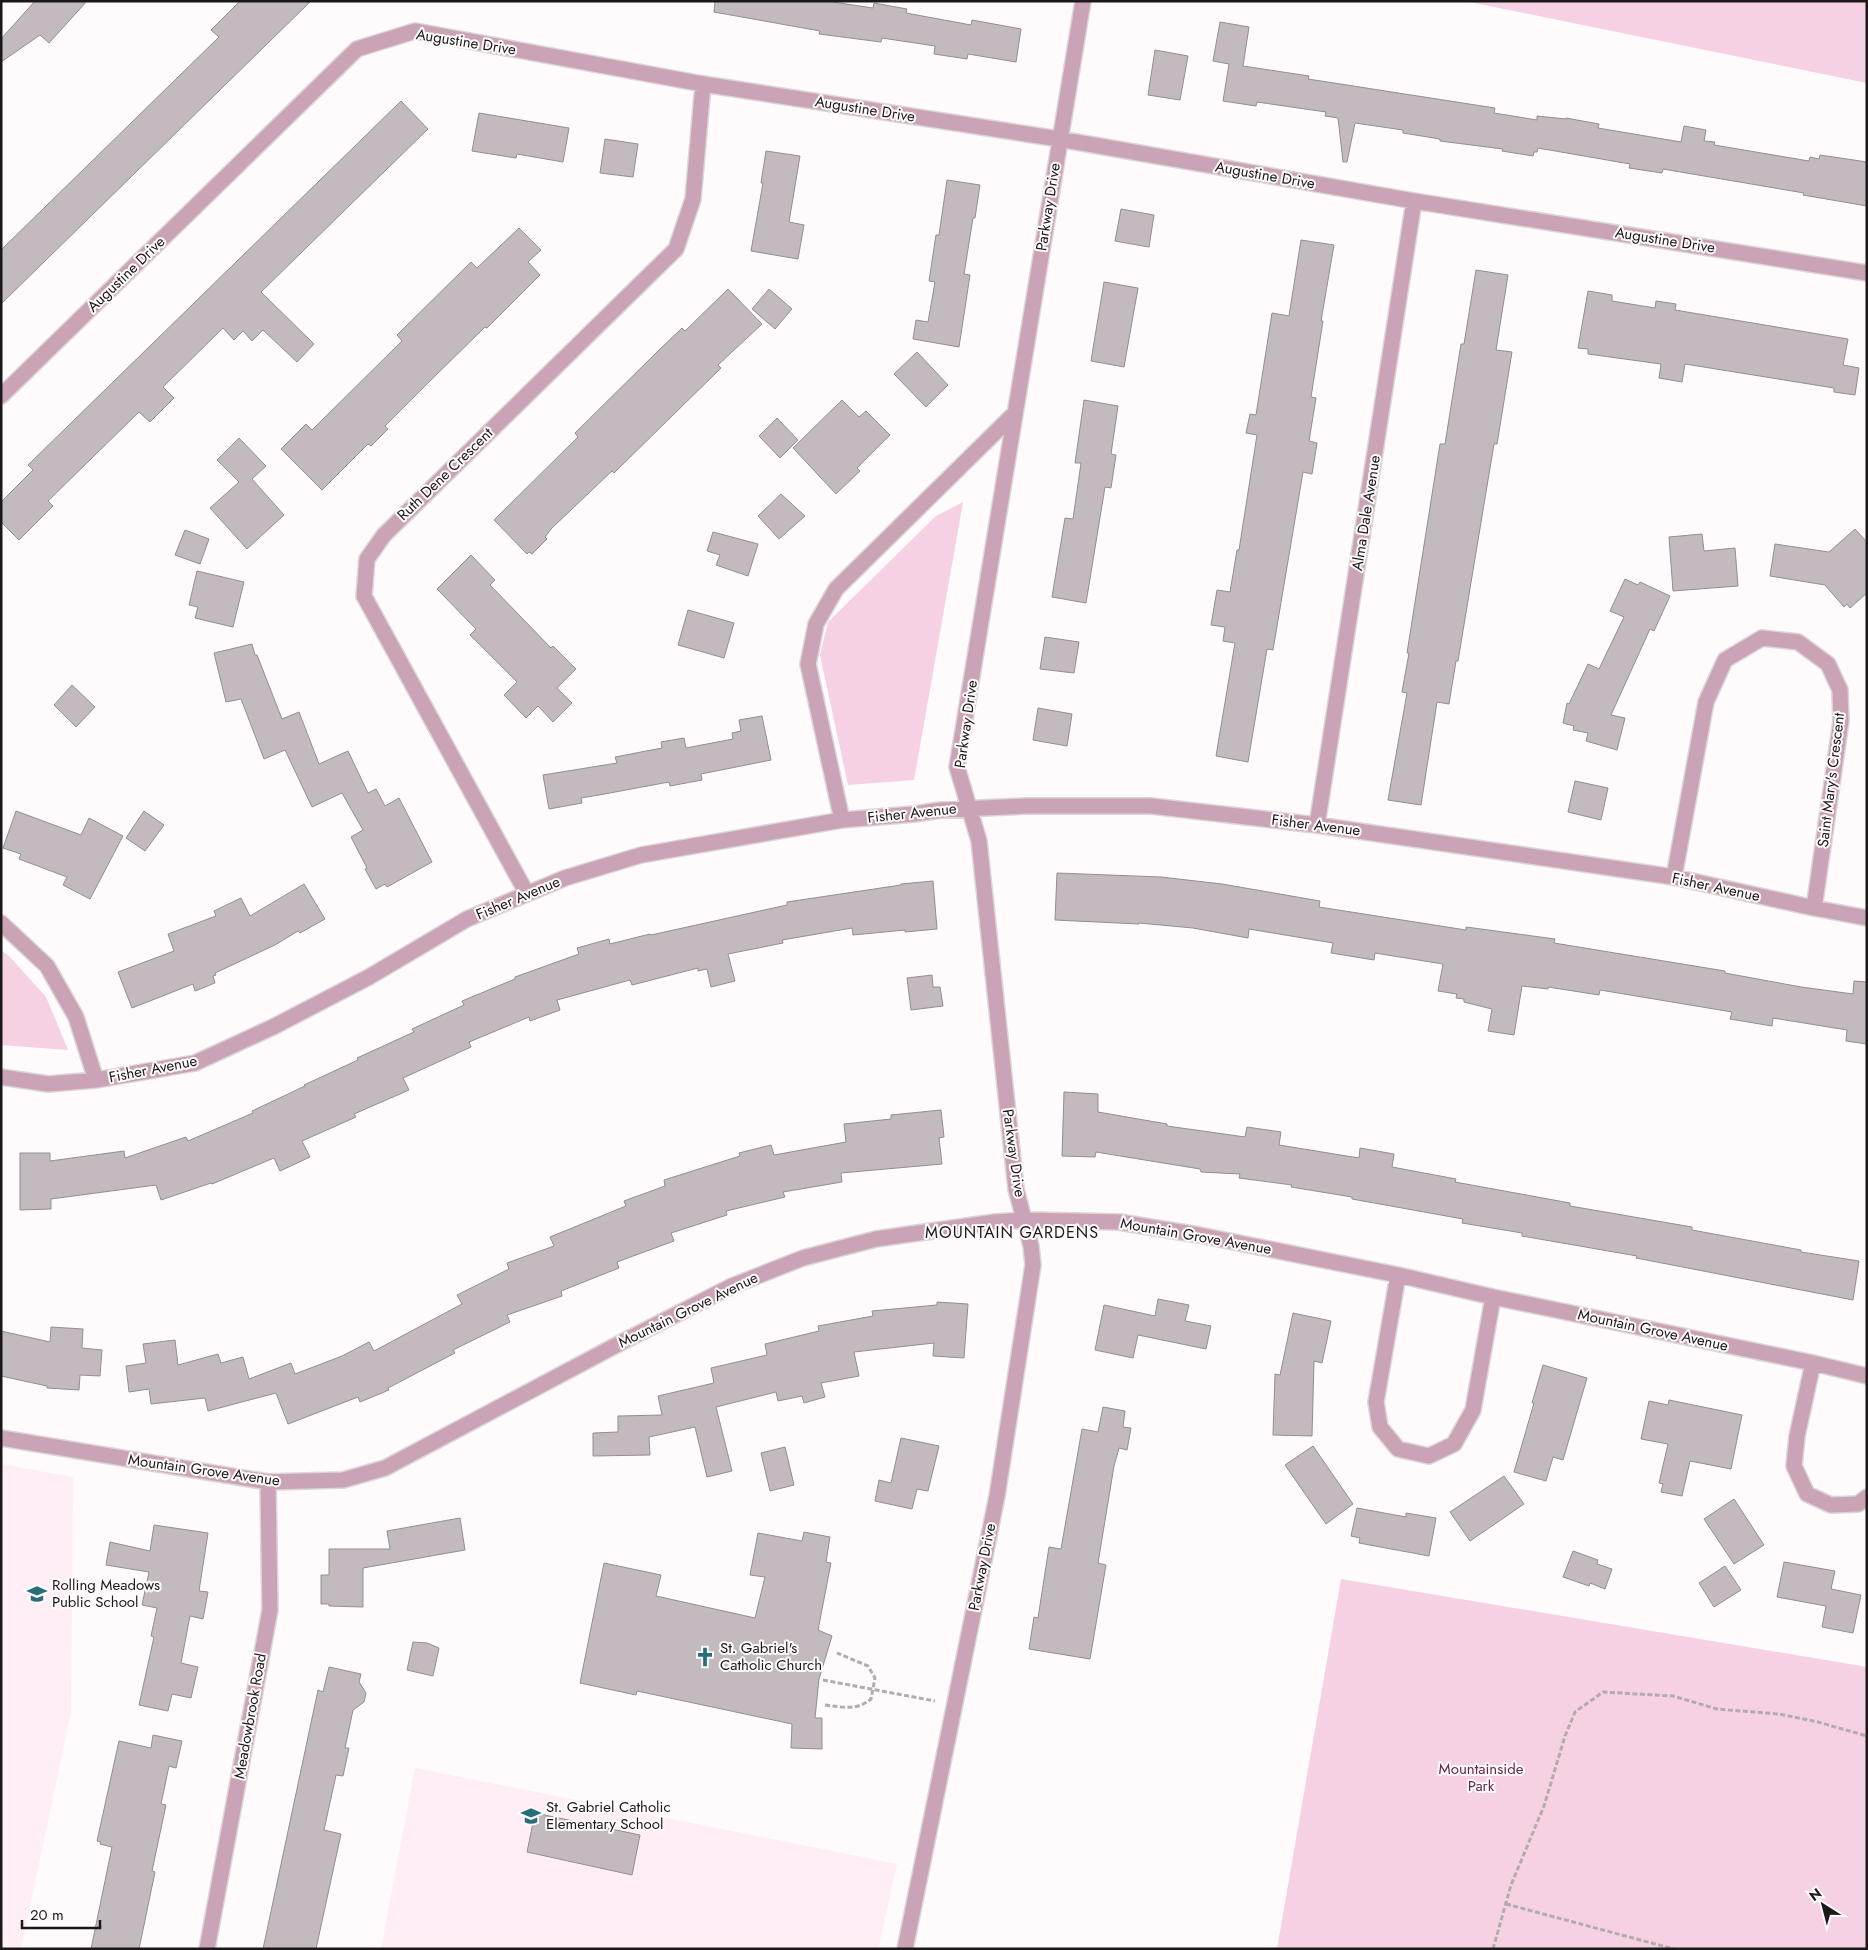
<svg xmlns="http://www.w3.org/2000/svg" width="1868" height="1950" viewBox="0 0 1868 1950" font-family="Jost,sans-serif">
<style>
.built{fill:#ffeef6}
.green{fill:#f5d1e3}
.building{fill:#c2babe;stroke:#958d91}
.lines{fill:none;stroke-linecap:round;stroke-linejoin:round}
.minor-casing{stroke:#dbd6d8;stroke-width:18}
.path{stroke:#b1acae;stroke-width:3;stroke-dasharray:5 2.5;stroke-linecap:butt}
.minor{stroke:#cba3b7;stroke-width:15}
.labels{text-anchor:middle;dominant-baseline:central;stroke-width:4;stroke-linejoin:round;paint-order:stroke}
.street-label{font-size:15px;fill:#1b181a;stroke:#fffafc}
.poi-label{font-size:15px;fill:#1b181a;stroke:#fffafc;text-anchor:start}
.park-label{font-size:15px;fill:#622a4a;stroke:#fffafc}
.neighbourhood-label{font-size:16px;letter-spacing:1px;fill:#1b181a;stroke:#fffafc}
</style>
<rect width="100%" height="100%" fill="#fffafc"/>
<!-- built -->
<path class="built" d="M 1,1464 L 73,1477 L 71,1712 L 21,1949 L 1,1949 Z
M 415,1768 L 897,1864 L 878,1949 L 381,1949 Z"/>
<!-- green -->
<path class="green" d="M 1465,1 L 1867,1 L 1867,83 Z
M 963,502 L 914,780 L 848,785 L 820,655 L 828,622 L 936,516 Z
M 1,950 L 9,956 L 46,997 L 68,1050 L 1,1045 Z
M 1341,1579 L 1867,1667 L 1867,1949 L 1277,1949 Z"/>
<!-- building -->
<path class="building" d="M 35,1 L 87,1 L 49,43 L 40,35 L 1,62 L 1,39 Z
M 240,1 L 311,1 L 1,304 L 1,250 L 219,37 L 211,30 Z
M 715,1 L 826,1 L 873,8 L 874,3 L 907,9 L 906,13 L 971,25 L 972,20 L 1021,29 L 1016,62 L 968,54 L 967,59 L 934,54 L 935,46 L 882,38 L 881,42 L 819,34 L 820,31 L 714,12 Z
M 1220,22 L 1249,27 L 1243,66 L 1309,76 L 1308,79 L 1495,108 L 1494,113 L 1537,120 L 1537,116 L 1566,119 L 1566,118 L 1599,124 L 1598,128 L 1681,142 L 1684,126 L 1706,130 L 1704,141 L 1715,142 L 1714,145 L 1809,161 L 1810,157 L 1819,159 L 1820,155 L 1867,162 L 1867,206 L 1803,195 L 1804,193 L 1663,169 L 1662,173 L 1629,168 L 1630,164 L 1538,148 L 1537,152 L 1534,152 L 1533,156 L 1502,151 L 1503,149 L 1440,141 L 1440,139 L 1403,133 L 1403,130 L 1355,123 L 1347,162 L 1343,162 L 1338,118 L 1325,116 L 1326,112 L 1257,102 L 1256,106 L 1223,101 L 1229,64 L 1213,61 Z
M 1155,50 L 1188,56 L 1180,100 L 1148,95 Z
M 401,101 L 428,129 L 261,292 L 314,344 L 297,362 L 263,330 L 252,341 L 243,331 L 234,340 L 223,328 L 163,387 L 174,398 L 150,422 L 139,412 L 48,501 L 53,506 L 19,540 L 1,522 L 1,502 L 33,470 L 28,465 Z
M 479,113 L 569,128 L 563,162 L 517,154 L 516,158 L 472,151 Z
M 605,139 L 638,144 L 633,177 L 600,173 Z
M 766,151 L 800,156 L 789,222 L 804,225 L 798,259 L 751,251 L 763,183 L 761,183 Z
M 947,180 L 980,185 L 975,218 L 973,218 L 964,274 L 970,275 L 959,347 L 913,339 L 916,320 L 928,322 L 935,282 L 929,281 L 936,235 L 939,235 Z
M 1121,209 L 1154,215 L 1149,247 L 1115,241 Z
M 519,228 L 541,250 L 528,262 L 540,275 L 487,328 L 485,327 L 429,382 L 385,426 L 388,429 L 371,446 L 368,444 L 322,490 L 281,449 L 306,424 L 312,430 L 402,341 L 397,335 L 471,262 L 477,268 Z
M 1301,240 L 1334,245 L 1321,321 L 1323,321 L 1311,397 L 1316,398 L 1309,441 L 1317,443 L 1312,474 L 1303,472 L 1273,650 L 1267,649 L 1248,762 L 1216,756 L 1235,643 L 1223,641 L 1225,627 L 1211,625 L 1217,590 L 1230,592 L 1237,550 L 1239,550 L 1257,435 L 1246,433 L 1250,414 L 1256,415 L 1272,313 L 1289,316 Z
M 1476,270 L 1508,275 L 1496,350 L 1512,352 L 1497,444 L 1494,444 L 1458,661 L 1456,661 L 1449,704 L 1437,702 L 1421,805 L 1388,800 L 1407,693 L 1402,692 L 1409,653 L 1407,653 L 1440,444 L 1445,444 L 1461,344 L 1464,344 Z
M 1104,282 L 1138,288 L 1124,367 L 1091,361 Z
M 728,289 L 762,324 L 718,365 L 721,368 L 668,420 L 614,473 L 612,471 L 551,529 L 545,537 L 547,539 L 532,554 L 529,552 L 527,554 L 494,520 L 578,437 L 575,433 L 658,351 L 682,328 L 685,331 Z
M 769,289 L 792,309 L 775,329 L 752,309 Z
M 1588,291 L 1612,295 L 1612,301 L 1655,308 L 1656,301 L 1676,304 L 1675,310 L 1848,339 L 1843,365 L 1859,368 L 1855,395 L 1834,392 L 1834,388 L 1685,364 L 1682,382 L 1659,378 L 1661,364 L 1588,354 L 1588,349 L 1578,348 Z
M 917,352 L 948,385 L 926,407 L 894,374 Z
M 842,400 L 859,417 L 866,411 L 890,435 L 857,468 L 860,471 L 836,494 L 793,448 Z
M 1084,400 L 1118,406 L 1111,454 L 1116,455 L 1111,488 L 1105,487 L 1086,603 L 1052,597 L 1065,518 L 1073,519 L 1081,463 L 1075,463 Z
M 777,418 L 798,440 L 780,458 L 759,436 Z
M 239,438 L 266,466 L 252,479 L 284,515 L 247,549 L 210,508 L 239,482 L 217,460 Z
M 781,494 L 805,516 L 779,539 L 758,516 Z
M 1855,529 L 1867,542 L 1867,593 L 1850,608 L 1847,604 L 1844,607 L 1825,585 L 1770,576 L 1775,544 L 1829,552 Z
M 185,530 L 209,539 L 200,564 L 175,555 Z
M 713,532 L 758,544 L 748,576 L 716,565 L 720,555 L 707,551 Z
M 1702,534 L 1704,551 L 1735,548 L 1738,586 L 1673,591 L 1669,537 Z
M 471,555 L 495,580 L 490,585 L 551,648 L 553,646 L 576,669 L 557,688 L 572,703 L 553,722 L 538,706 L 526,718 L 504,695 L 517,682 L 470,635 L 476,629 L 437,589 Z
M 197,571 L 244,582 L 233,627 L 195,618 L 198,607 L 189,605 Z
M 1625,579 L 1638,585 L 1640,582 L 1670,596 L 1654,631 L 1650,629 L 1611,715 L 1625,718 L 1617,750 L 1586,741 L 1588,733 L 1573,730 L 1574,726 L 1563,723 L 1567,703 L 1569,704 L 1588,664 L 1599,669 L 1624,617 L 1610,611 Z
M 688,610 L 734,623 L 724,658 L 678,645 Z
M 1045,637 L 1079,642 L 1074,673 L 1040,669 Z
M 252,644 L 255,655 L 257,655 L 282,719 L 299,712 L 319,764 L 348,751 L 368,793 L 376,789 L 385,806 L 399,798 L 432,862 L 387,887 L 385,884 L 376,889 L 365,869 L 367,868 L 351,837 L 363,830 L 342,793 L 312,807 L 285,750 L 264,759 L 241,699 L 226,702 L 214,653 Z
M 72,685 L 95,707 L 76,727 L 54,705 Z
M 1038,708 L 1072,714 L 1067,746 L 1033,740 Z
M 762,716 L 771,760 L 701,774 L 702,780 L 670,786 L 669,782 L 599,795 L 581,798 L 582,803 L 549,809 L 543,775 L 617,763 L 615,757 L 662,748 L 661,742 L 684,738 L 686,748 L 733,739 L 732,733 L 741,731 L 739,720 Z
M 1575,781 L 1608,788 L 1601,820 L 1568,812 Z
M 16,811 L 81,835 L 89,818 L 123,836 L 90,899 L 63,885 L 67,877 L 19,859 L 21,854 L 3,848 Z
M 144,811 L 164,825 L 145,851 L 126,838 Z
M 1057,873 L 1161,877 L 1222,884 L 1320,901 L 1319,907 L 1466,930 L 1466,927 L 1555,939 L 1554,943 L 1725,971 L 1725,973 L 1801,987 L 1853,994 L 1854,981 L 1867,982 L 1867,1044 L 1846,1041 L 1847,1030 L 1773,1018 L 1772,1026 L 1730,1019 L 1732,1012 L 1600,990 L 1599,995 L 1548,987 L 1548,989 L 1522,986 L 1514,1035 L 1488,1031 L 1492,1009 L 1464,1002 L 1464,999 L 1456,998 L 1457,994 L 1438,991 L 1443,964 L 1375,953 L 1374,960 L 1331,953 L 1333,943 L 1249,929 L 1248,938 L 1193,928 L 1139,923 L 1139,924 L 1055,920 Z
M 933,881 L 937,929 L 905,932 L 905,930 L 853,935 L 852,928 L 782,940 L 783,943 L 728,954 L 735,981 L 711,987 L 707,969 L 698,971 L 698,968 L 632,985 L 630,980 L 557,1000 L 560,1010 L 530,1021 L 529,1017 L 469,1042 L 471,1047 L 403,1078 L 409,1090 L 354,1114 L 356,1117 L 302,1141 L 310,1157 L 280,1171 L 274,1158 L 212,1184 L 211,1183 L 161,1200 L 156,1185 L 51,1199 L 51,1209 L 20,1210 L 20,1153 L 50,1153 L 50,1161 L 124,1151 L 125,1158 L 186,1137 L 188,1141 L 253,1113 L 252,1111 L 305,1086 L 304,1085 L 358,1060 L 357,1058 L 414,1032 L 412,1029 L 464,1005 L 462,1001 L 515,979 L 515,977 L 579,954 L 577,948 L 609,939 L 610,944 L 650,934 L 651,935 L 787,905 L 787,902 L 901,885 L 901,884 Z
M 304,884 L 325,919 L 300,933 L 298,931 L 275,945 L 215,973 L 216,975 L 213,976 L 215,983 L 195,991 L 193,984 L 132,1008 L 118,972 L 174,951 L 168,934 L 216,916 L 214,911 L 241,898 L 250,916 Z
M 932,975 L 933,987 L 940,987 L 943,1006 L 911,1010 L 907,978 Z
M 1064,1092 L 1098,1094 L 1098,1112 L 1167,1124 L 1167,1126 L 1245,1137 L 1247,1127 L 1281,1132 L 1279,1145 L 1359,1158 L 1360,1148 L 1394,1154 L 1392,1167 L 1456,1179 L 1455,1182 L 1570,1203 L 1570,1206 L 1692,1227 L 1692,1230 L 1801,1250 L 1801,1252 L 1859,1261 L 1853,1300 L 1636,1258 L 1637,1256 L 1522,1236 L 1522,1233 L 1462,1223 L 1463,1219 L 1352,1199 L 1352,1197 L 1291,1187 L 1292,1185 L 1239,1178 L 1240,1174 L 1201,1172 L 1200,1169 L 1096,1152 L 1095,1157 L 1062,1156 Z
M 941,1110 L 944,1137 L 939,1138 L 942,1164 L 841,1173 L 842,1182 L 783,1192 L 785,1197 L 726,1211 L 727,1215 L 671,1233 L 674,1241 L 617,1262 L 619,1268 L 561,1291 L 562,1296 L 507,1315 L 510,1322 L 453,1350 L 455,1353 L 388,1388 L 389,1390 L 360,1402 L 358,1397 L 288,1424 L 276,1393 L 208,1411 L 205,1398 L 151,1404 L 149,1389 L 129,1392 L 126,1366 L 146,1363 L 143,1344 L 175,1340 L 178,1365 L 218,1354 L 221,1363 L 243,1357 L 249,1379 L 291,1363 L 295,1374 L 342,1356 L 369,1342 L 374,1351 L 462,1304 L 457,1295 L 509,1269 L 507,1263 L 554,1246 L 550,1237 L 626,1206 L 624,1201 L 665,1186 L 664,1180 L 740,1156 L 739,1153 L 771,1145 L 774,1155 L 846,1142 L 844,1124 L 891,1119 L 891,1115 Z
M 1158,1299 L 1189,1305 L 1185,1321 L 1211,1326 L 1206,1349 L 1138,1335 L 1133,1358 L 1095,1350 L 1104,1305 L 1155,1316 Z
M 937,1302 L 968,1304 L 964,1358 L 933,1356 L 934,1343 L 854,1352 L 859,1376 L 821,1383 L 825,1397 L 804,1403 L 802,1396 L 778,1401 L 776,1392 L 716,1407 L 732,1471 L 707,1477 L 695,1427 L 649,1437 L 650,1455 L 593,1456 L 593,1433 L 618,1432 L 618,1416 L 662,1415 L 658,1396 L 714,1383 L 711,1368 L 767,1355 L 765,1344 L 819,1331 L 818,1326 L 873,1316 L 872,1311 L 937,1305 Z
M 1293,1313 L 1331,1321 L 1322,1363 L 1314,1361 L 1312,1436 L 1273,1435 L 1275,1374 L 1280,1375 Z
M 51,1327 L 83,1329 L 82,1348 L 102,1350 L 100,1376 L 80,1375 L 79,1390 L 47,1388 L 47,1386 L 1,1376 L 1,1331 L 50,1342 Z
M 1543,1365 L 1587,1378 L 1563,1460 L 1553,1457 L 1546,1481 L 1514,1472 L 1534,1403 L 1532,1403 Z
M 1669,1400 L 1742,1415 L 1731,1469 L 1690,1461 L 1682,1496 L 1661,1492 L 1663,1484 L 1659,1483 L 1668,1444 L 1641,1439 L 1649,1401 L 1668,1405 Z
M 1103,1407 L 1125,1411 L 1123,1427 L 1131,1428 L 1127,1450 L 1119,1448 L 1114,1466 L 1098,1563 L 1106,1565 L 1090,1659 L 1029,1649 L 1034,1617 L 1038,1618 L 1049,1547 L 1061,1549 L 1082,1429 L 1098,1432 Z
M 901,1438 L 939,1446 L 928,1491 L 917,1489 L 912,1509 L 875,1501 L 879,1480 L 891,1483 Z
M 1313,1446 L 1353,1504 L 1326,1524 L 1285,1465 Z
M 785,1447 L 794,1485 L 770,1491 L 761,1453 Z
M 1504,1476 L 1524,1504 L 1470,1541 L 1450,1512 Z
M 1734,1499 L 1764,1545 L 1734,1564 L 1704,1519 Z
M 1357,1508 L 1406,1517 L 1406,1513 L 1436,1518 L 1429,1556 L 1359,1543 L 1360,1538 L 1351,1536 Z
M 460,1518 L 465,1550 L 363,1568 L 363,1607 L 329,1606 L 329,1604 L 321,1604 L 321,1575 L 329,1575 L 329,1549 L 390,1549 L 387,1531 Z
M 154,1525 L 208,1533 L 199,1591 L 208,1592 L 203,1619 L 190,1616 L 181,1663 L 198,1667 L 191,1698 L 172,1694 L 168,1711 L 139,1705 L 154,1637 L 151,1636 L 157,1608 L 142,1605 L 149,1572 L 106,1565 L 110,1542 L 150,1551 Z
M 804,1532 L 830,1537 L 826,1562 L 831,1563 L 818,1630 L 832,1636 L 819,1679 L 815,1718 L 822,1718 L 822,1749 L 791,1748 L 792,1724 L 637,1691 L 636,1695 L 580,1683 L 604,1563 L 661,1575 L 656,1596 L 755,1618 L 765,1577 L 750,1575 L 758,1533 L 802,1541 Z
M 1573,1551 L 1598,1560 L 1597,1564 L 1612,1569 L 1605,1589 L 1590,1583 L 1589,1586 L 1563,1577 Z
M 1784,1562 L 1835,1571 L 1831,1589 L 1861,1595 L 1853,1633 L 1822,1627 L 1826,1606 L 1777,1597 Z
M 1725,1566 L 1741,1590 L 1714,1607 L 1699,1583 Z
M 413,1642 L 427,1643 L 439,1648 L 433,1676 L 407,1670 Z
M 329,1667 L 361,1674 L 359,1682 L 366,1693 L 364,1702 L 353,1710 L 345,1748 L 349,1748 L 343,1776 L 336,1775 L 324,1830 L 341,1834 L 316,1949 L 263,1949 L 318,1690 L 323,1692 Z
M 153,1735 L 182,1741 L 176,1768 L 169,1766 L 161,1804 L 166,1805 L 152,1871 L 155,1872 L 139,1949 L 91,1949 L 112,1847 L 100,1844 L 101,1842 L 97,1841 L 119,1741 L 151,1748 Z
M 535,1813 L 640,1835 L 632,1875 L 527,1852 Z"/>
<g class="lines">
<defs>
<path id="minor" d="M 1,396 L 357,49 L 415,31 L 703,84 L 1059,139 L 1414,201 L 1867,273
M 842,820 L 808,664 L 816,624 L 836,589 L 1015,413
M 1317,825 L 1414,201
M 1674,877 L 1706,702 L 1725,660 L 1762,638 L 1798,642 L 1828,664 L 1840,690 L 1841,721 L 1814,908
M 526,892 L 364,596 L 367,559 L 384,535 L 676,249 L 693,199 L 703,84
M 1,923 L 47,966 L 76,1017 L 96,1080
M 1,1077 L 48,1084 L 96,1080 L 195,1063 L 273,1027 L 369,977 L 467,919 L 565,878 L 641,855 L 842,820 L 914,814 L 941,810 L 1026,806 L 1151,806 L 1317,825 L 1674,877 L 1814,908 L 1867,918
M 1398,1275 L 1376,1402 L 1380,1427 L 1398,1449 L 1429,1456 L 1454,1444 L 1473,1410 L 1493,1297
M 1813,1363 L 1797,1436 L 1794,1466 L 1807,1494 L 1831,1505 L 1858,1504 L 1867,1497
M 1,1438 L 268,1482 L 343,1480 L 385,1468 L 626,1340 L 732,1286 L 803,1258 L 876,1239 L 995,1222 L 1025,1220 L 1119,1222 L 1199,1235 L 1398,1275 L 1493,1297 L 1813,1363 L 1867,1376
M 207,1949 L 270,1610 L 268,1482
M 905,1949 L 997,1496 L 1033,1265 L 1031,1246 L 1016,1189 L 979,841 L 957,767 L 1083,1"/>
</defs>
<!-- minor casing -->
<use href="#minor" class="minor-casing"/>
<!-- path -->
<path class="path" d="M 823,1680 L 935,1701
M 825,1705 C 842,1707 857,1711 871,1699 L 875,1678 L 868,1666 L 837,1653
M 1506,1904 L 1674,1949
M 1493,1949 L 1511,1885 L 1544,1806 L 1565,1736 L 1575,1712 L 1603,1692 L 1673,1696 L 1717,1709 L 1779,1714 L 1818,1722 L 1867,1736"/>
<!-- minor -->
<use href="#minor" class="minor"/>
</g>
<!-- icons -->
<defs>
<symbol id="school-bare" viewBox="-9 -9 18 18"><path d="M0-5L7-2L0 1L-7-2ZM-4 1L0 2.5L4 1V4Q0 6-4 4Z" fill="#276e7b" stroke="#fffafc" stroke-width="2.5" paint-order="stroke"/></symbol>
<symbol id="church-bare" viewBox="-9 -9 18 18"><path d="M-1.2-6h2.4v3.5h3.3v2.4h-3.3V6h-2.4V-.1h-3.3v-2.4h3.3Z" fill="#276e7b" stroke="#fffafc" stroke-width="2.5" paint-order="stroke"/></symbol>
</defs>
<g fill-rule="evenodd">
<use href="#school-bare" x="23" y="1580" width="28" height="28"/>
<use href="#church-bare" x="691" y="1643" width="28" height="28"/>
<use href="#school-bare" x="517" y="1802" width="28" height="28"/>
</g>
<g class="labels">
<!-- street labels -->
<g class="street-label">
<text transform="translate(466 42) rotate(9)">Augustine Drive</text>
<text transform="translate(865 109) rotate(9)">Augustine Drive</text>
<text transform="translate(1265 175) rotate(10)">Augustine Drive</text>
<text transform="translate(1048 207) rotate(-81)">Parkway Drive</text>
<text transform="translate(1665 240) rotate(9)">Augustine Drive</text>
<text transform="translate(126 274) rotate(-44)">Augustine Drive</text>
<text transform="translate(445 474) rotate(-44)">Ruth Dene Crescent</text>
<text transform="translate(1366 513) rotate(-81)">Alma Dale Avenue</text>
<text transform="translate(966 724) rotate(-82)">Parkway Drive</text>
<text transform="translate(1831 780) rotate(-83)">Saint Mary's Crescent</text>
<text transform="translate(912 813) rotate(-6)">Fisher Avenue</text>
<text transform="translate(1316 825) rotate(7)">Fisher Avenue</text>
<text transform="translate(1716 887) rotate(12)">Fisher Avenue</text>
<text transform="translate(518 898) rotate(-23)">Fisher Avenue</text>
<text transform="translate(153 1069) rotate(-11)">Fisher Avenue</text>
<text transform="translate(1014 1153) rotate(82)">Parkway Drive</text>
<text transform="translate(1196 1236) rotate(10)">Mountain Grove Avenue</text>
<text transform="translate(688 1310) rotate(-26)">Mountain Grove Avenue</text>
<text transform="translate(1653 1330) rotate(12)">Mountain Grove Avenue</text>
<text transform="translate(204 1470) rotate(8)">Mountain Grove Avenue</text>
<text transform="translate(982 1567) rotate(-79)">Parkway Drive</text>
<text transform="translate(250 1716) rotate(-80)">Meadowbrook Road</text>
</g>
<!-- poi labels -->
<g class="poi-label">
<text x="52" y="1585">Rolling Meadows<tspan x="52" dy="17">Public School</tspan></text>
<text x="720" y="1648">St. Gabriel's<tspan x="720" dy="17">Catholic Church</tspan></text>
<text x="546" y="1807">St. Gabriel Catholic<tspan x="546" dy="17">Elementary School</tspan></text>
</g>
<!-- park labels -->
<g class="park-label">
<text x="1481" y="1769">Mountainside<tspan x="1481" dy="17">Park</tspan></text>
</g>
<!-- neighbourhood labels -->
<g class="neighbourhood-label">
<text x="1012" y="1232">MOUNTAIN GARDENS</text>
</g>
</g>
<!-- border -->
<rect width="1868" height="1950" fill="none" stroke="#1b181a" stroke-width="5"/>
<!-- north arrow -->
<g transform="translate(1823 1905) rotate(324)" stroke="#fffafc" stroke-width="4" paint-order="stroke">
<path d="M0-4L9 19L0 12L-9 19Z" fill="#1b181a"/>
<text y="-8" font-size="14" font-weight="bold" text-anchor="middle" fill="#1b181a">N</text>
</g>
<!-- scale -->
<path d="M22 1920v8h78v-8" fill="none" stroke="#1b181a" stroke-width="2.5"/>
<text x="30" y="1920" font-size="15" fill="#1b181a" stroke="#fffafc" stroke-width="4" paint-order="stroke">20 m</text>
</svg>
